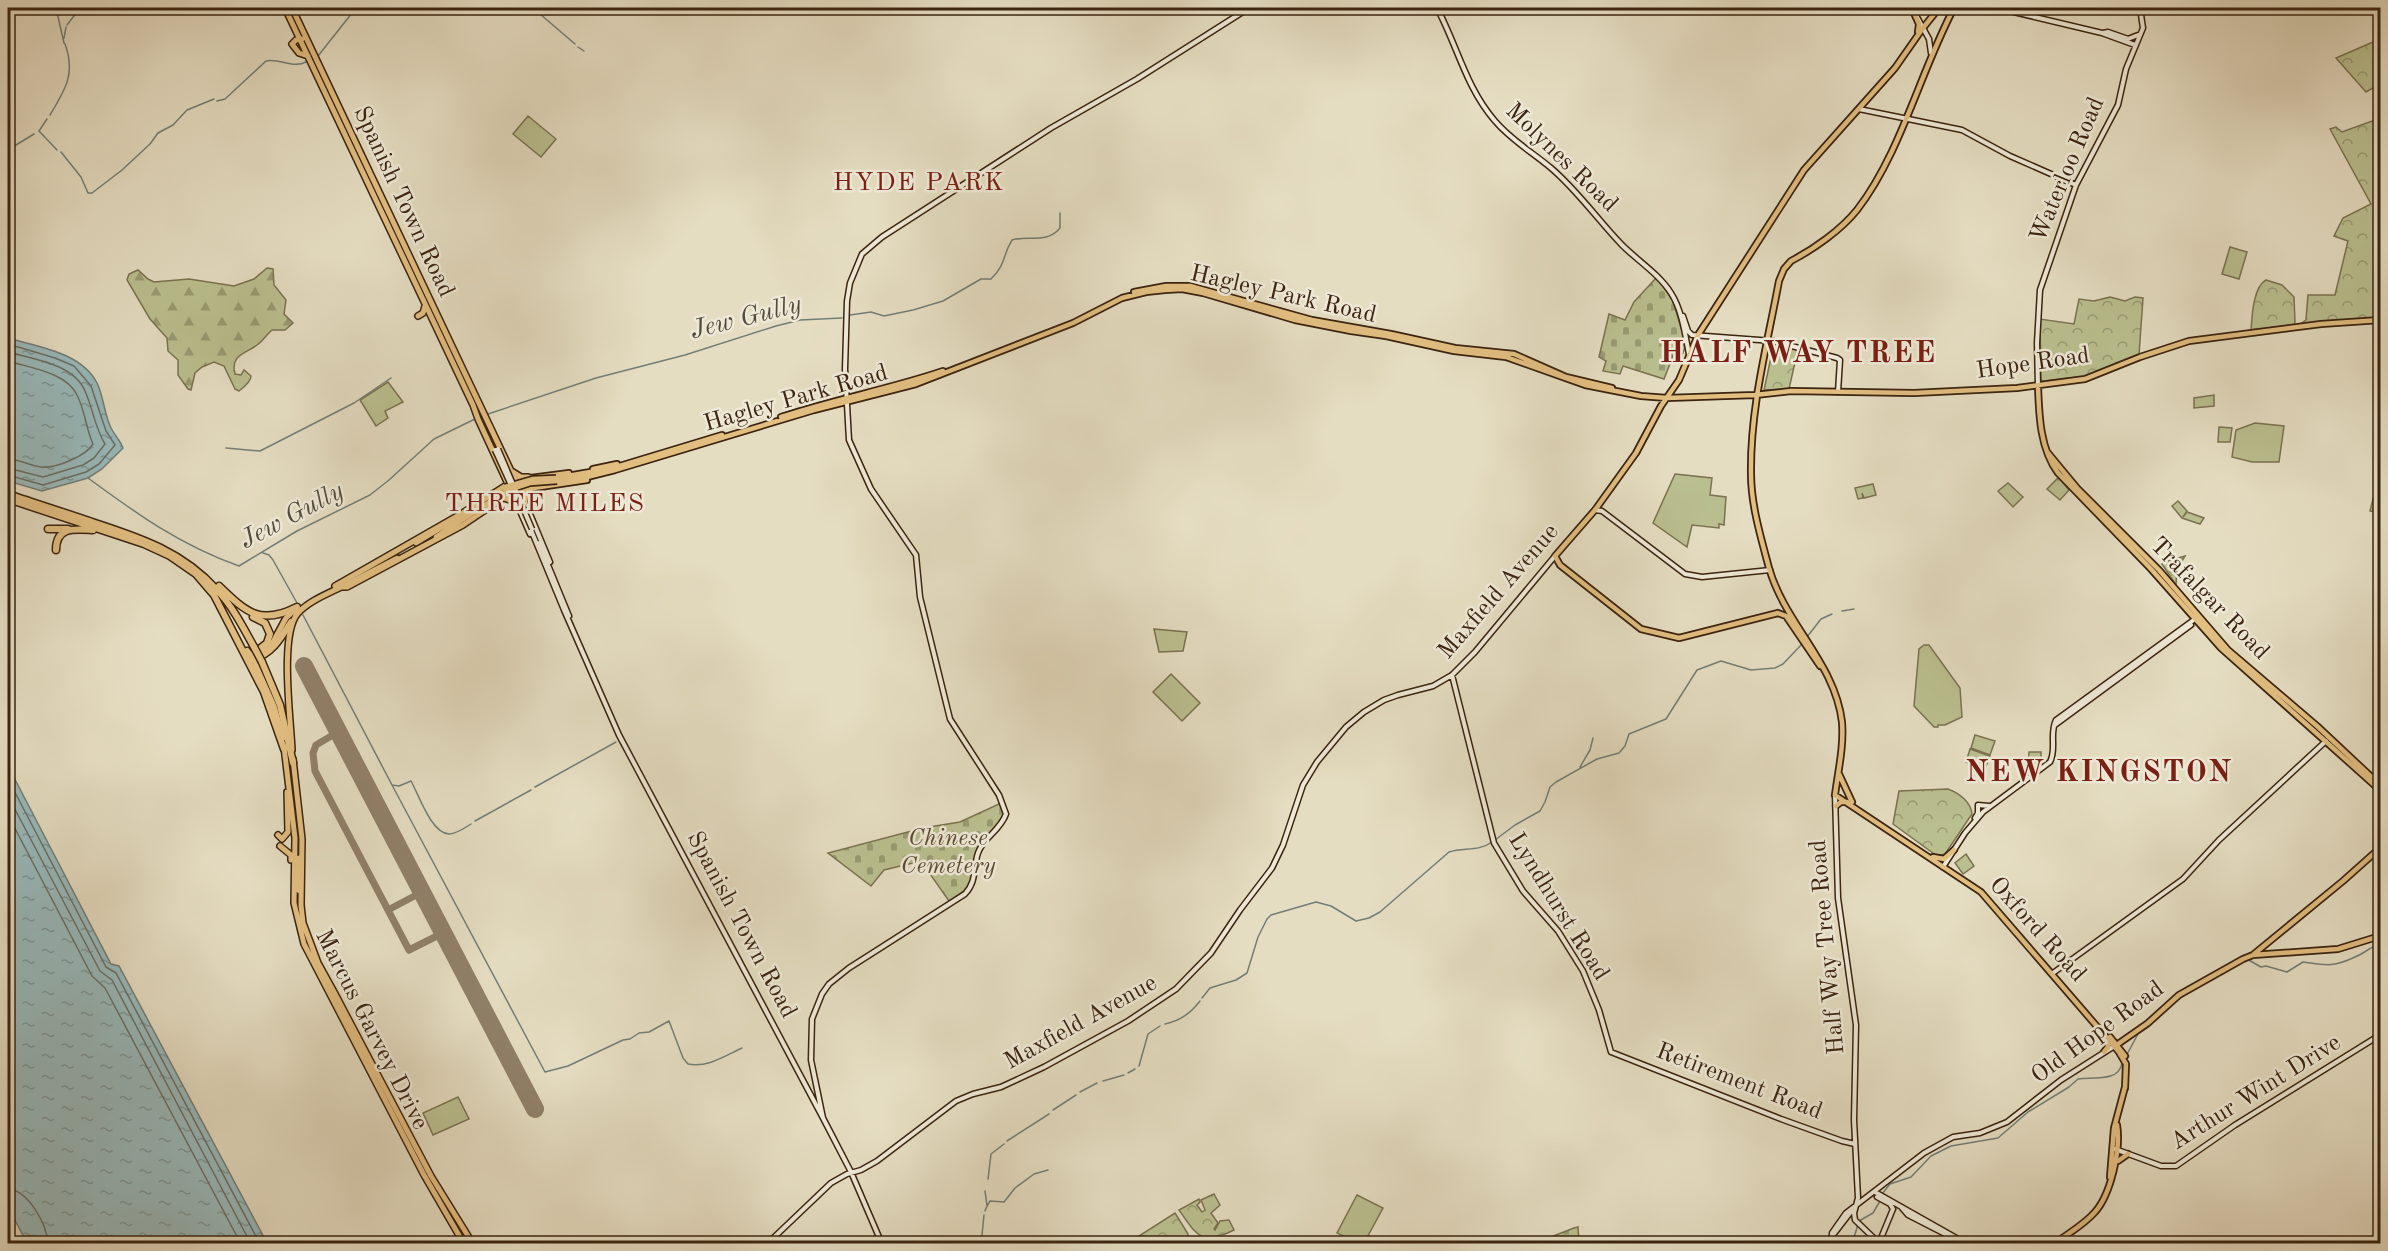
<svg xmlns="http://www.w3.org/2000/svg" width="2388" height="1251" viewBox="0 0 2388 1251" font-family="'Old Standard TT',serif">
<style>
.green{fill:#babf8f;stroke:#7a7250;stroke-width:1.5}
.forest{fill:url(#forest-firs);stroke:#7a7250;stroke-width:1.5}
.cemetery{fill:url(#cemetery-stones);stroke:#7a7250;stroke-width:1.5}
.park{fill:url(#park-crowns);stroke:#7a7250;stroke-width:1.5}
.water{fill:url(#water-ripples);stroke:#737e77;stroke-width:1.5}
.lines{fill:none;stroke-linecap:round;stroke-linejoin:round}
.shore{stroke:#6a6f66;stroke-width:1.5}
.stream{stroke:#737e77;stroke-width:1.5}
.taxiway{stroke:#908069;stroke-width:7}
.runway{stroke:#908069;stroke-width:18}
.secondary-casing{stroke:#3b2410;stroke-width:7}
.primary-casing{stroke:#3b2410;stroke-width:8}
.trunk-casing{stroke:#3b2410;stroke-width:8}
.motorway-casing{stroke:#3b2410;stroke-width:9}
.secondary{stroke:#eee9d7;stroke-width:4}
.primary{stroke:#e2be81;stroke-width:4.5}
.trunk{stroke:#e2be81;stroke-width:5}
.motorway{stroke:#e2be81;stroke-width:6}
.secondary-bridge-casing{stroke:#3b2410;stroke-width:7;stroke-linecap:butt}
.primary-bridge-casing{stroke:#3b2410;stroke-width:8;stroke-linecap:butt}
.motorway-bridge-casing{stroke:#3b2410;stroke-width:9;stroke-linecap:butt}
.secondary-bridge{stroke:#eee9d7;stroke-width:4}
.primary-bridge{stroke:#e2be81;stroke-width:4.5}
.motorway-bridge{stroke:#e2be81;stroke-width:6}
.labels{text-anchor:middle;dominant-baseline:central;stroke-width:5;stroke-linejoin:round;paint-order:stroke}
.street-label{font-size:24px;fill:#3b2410;stroke:#eee9d7}
.park-label{font-size:24px;font-style:italic;fill:#5b4b30;stroke:#eee9d7}
.neighbourhood-label{font-size:26px;letter-spacing:1.5px;fill:#7a1f14;stroke:#eee9d7}
.water-label{font-size:26px;font-style:italic;fill:#524a3b;stroke:#eee9d7}
.district-label{font-size:30px;font-weight:bold;letter-spacing:1.5px;fill:#7a1f14;stroke:#eee9d7}
</style>
<defs>
<pattern id="forest-firs" width="22" height="20" patternUnits="userSpaceOnUse" patternTransform="scale(1.5)"><rect width="22" height="20" fill="#babf8f"/><path d="M5 1l3.5 6h-7zM16 11l3.5 6h-7z" fill="#989b73"/></pattern>
<pattern id="cemetery-stones" width="16" height="16" patternUnits="userSpaceOnUse" patternTransform="scale(1.5)"><rect width="16" height="16" fill="#babf8f"/><path d="M2 7V4a2 2 0 0 1 4 0v3zM10 15v-3a2 2 0 0 1 4 0v3z" fill="#989b73"/></pattern>
<pattern id="park-crowns" width="20" height="18" patternUnits="userSpaceOnUse" patternTransform="scale(1.5)"><rect width="20" height="18" fill="#babf8f"/><path d="M2 6a3 3 0 1 1 6 0M12 15a3 3 0 1 1 6 0" fill="none" stroke="#989b73"/></pattern>
<pattern id="water-ripples" width="26" height="14" patternUnits="userSpaceOnUse" patternTransform="scale(1.5)"><rect width="26" height="14" fill="#99babc"/><path d="M2 4q2-2 4 0t4 0M15 11q2-2 4 0t4 0" fill="none" stroke="#7e9797"/></pattern>
</defs>
<rect width="100%" height="100%" fill="#e5ddc2"/>
<filter id="stains"><feTurbulence type="fractalNoise" baseFrequency=".00333" numOctaves="4"/><feColorMatrix values="0 0 0 0 .2 0 0 0 0 .09 0 0 0 0 .02 0 0 0 .5 -.17"/></filter>
<radialGradient id="worn" r=".72"><stop offset=".6" stop-color="#630" stop-opacity="0"/><stop offset="1" stop-color="#630" stop-opacity=".3"/></radialGradient>
<!-- green -->
<path class="green" d="M 528,116 L 556,139 L 541,157 L 513,134 Z
M 2230,247 L 2247,252 L 2239,279 L 2222,274 Z
M 388,382 L 403,402 L 385,411 L 388,418 L 376,426 L 360,400 Z
M 2214,395 L 2214,406 L 2194,408 L 2194,398 Z
M 2255,423 L 2284,426 L 2279,462 L 2252,462 L 2232,457 L 2236,430 Z
M 2219,427 L 2232,428 L 2230,442 L 2218,442 Z
M 1675,474 L 1712,478 L 1710,495 L 1726,497 L 1724,525 L 1719,524 L 1719,528 L 1692,525 L 1687,547 L 1653,523 Z
M 2008,483 L 2023,497 L 2013,507 L 1998,491 Z
M 1873,484 L 1876,495 L 1864,498 L 1862,493 L 1863,498 L 1858,499 L 1855,488 Z
M 2178,501 L 2187,511 L 2183,517 L 2187,512 L 2204,518 L 2200,524 L 2182,518 L 2172,506 Z
M 1154,629 L 1187,632 L 1183,651 L 1159,652 Z
M 1924,645 L 1929,645 L 1960,688 L 1962,717 L 1945,725 L 1938,725 L 1938,727 L 1934,727 L 1914,706 L 1919,649 Z
M 1171,674 L 1200,703 L 1182,721 L 1153,692 Z
M 1975,735 L 1995,741 L 1990,755 L 1971,748 Z
M 1970,749 L 1990,756 L 1985,769 L 1966,762 Z
M 2029,752 L 2041,752 L 2041,766 L 2028,765 Z
M 1966,854 L 1974,866 L 1963,874 L 1955,863 Z
M 458,1097 L 469,1119 L 433,1135 L 423,1113 Z
M 1357,1195 L 1383,1208 L 1364,1243 L 1358,1243 L 1337,1233 Z"/>
<!-- forest -->
<path class="forest" d="M 267,268 L 273,269 L 274,285 L 286,300 L 284,314 L 293,323 L 285,330 L 272,330 C 266,335 263,341 257,345 C 245,354 230,355 235,374 L 241,375 L 244,370 L 251,376 C 251,382 243,388 239,391 L 235,389 L 224,366 L 214,362 L 202,367 L 195,373 L 191,390 L 188,389 L 178,375 L 178,360 L 168,351 L 167,338 L 150,319 L 127,280 L 129,274 L 138,270 L 148,279 L 154,282 L 189,279 L 234,286 L 254,279 Z"/>
<!-- cemetery -->
<path class="cemetery" d="M 1657,277 L 1673,301 L 1686,345 L 1681,358 L 1673,356 L 1664,379 L 1623,366 L 1620,374 L 1603,371 L 1606,361 L 1599,357 L 1609,314 L 1625,320 L 1634,302 Z
M 1001,803 L 1004,815 L 1001,822 L 982,845 L 971,882 L 965,890 L 949,901 L 921,861 L 884,870 L 871,886 L 828,853 L 923,828 L 960,822 Z
M 1578,1227 L 1579,1243 L 1535,1243 L 1574,1228 Z"/>
<!-- park -->
<path class="park" d="M 2380,39 L 2380,84 L 2366,92 L 2336,58 Z
M 2375,120 L 2380,120 L 2380,319 L 2369,318 L 2300,324 L 2306,320 L 2308,295 L 2335,295 L 2348,241 L 2334,236 L 2343,218 L 2371,204 L 2330,129 L 2336,127 L 2342,132 Z
M 2266,280 L 2282,285 L 2294,297 L 2295,322 L 2294,325 L 2251,330 C 2252,317 2253,287 2266,280 Z
M 2110,297 L 2125,301 L 2135,297 L 2143,298 L 2139,355 L 2088,376 L 2043,381 L 2041,380 L 2040,319 L 2074,324 L 2079,299 L 2094,301 Z
M 1774,343 L 1798,349 L 1789,389 L 1764,390 Z
M 2059,477 L 2069,490 L 2060,500 L 2047,489 Z
M 2374,495 L 2380,496 L 2380,513 L 2370,511 Z
M 2185,556 L 2177,569 L 2176,585 L 2162,564 L 2164,562 Z
M 1948,789 C 1959,793 1971,802 1972,814 L 1945,854 L 1937,856 L 1893,824 L 1899,791 Z
M 1214,1194 L 1220,1205 L 1211,1213 L 1218,1223 L 1214,1229 L 1215,1230 L 1220,1221 L 1229,1220 L 1234,1230 C 1202,1246 1197,1236 1179,1210 L 1199,1199 L 1200,1202 L 1197,1205 L 1202,1212 L 1205,1210 L 1201,1200 Z
M 1175,1213 L 1188,1234 L 1188,1243 L 1128,1243 Z"/>
<!-- water -->
<path class="water" d="M 8,338 C 38,347 81,352 97,383 C 104,397 104,414 111,428 C 115,436 120,440 123,448 L 102,469 L 88,478 L 42,491 L 8,481 Z
M 8,766 L 111,964 L 119,966 L 267,1243 L 27,1243 L 8,1207 Z"/>
<g class="lines">
<!-- shore -->
<path class="shore" d="M 8,344 L 55,358 L 74,366 L 91,386 L 106,431 L 115,445 L 99,464 L 86,472 L 43,485 L 8,475
M 8,352 C 33,359 74,364 85,391 C 93,409 95,428 105,444 L 94,458 L 83,465 L 43,477 L 8,468
M 8,361 C 30,368 66,372 77,395 C 85,410 86,429 93,444 C 86,456 55,469 41,467 C 30,466 19,459 8,459
M 8,779 L 106,967 L 116,973 L 260,1244
M 8,796 L 100,971 L 112,980 L 251,1244
M 8,815 L 92,976 L 105,988 L 241,1244
M 8,1189 C 28,1190 47,1224 48,1244"/>
<!-- stream -->
<path class="stream" d="M 56,8 L 64,43
M 533,8 L 575,44
M 67,25 L 80,8
M 64,38 L 66,27
M 578,47 L 584,51
M 318,56 L 356,8
M 217,101 L 225,99 L 266,61 C 280,58 293,69 306,62
M 50,115 C 65,90 76,74 65,44
M 47,119 L 39,131 L 57,150
M 8,146 L 16,145 L 34,134
M 61,152 L 81,177 L 88,193 L 92,193 L 122,170 L 150,144 L 158,133 L 173,125 L 187,110 L 214,99
M 850,315 L 871,312 L 884,316 L 913,310 L 943,301 L 981,279 L 991,279 C 1007,263 1002,256 1012,240 C 1029,235 1047,244 1060,228 L 1060,213
M 488,414 L 596,378 L 685,355 L 776,326 L 800,320 L 842,318
M 226,448 L 260,451 L 354,403 L 391,378
M 88,478 C 137,514 180,545 239,566 L 297,531 L 370,495 L 389,480 L 434,439 L 475,419
M 263,553 L 269,555 L 273,560 L 297,603
M 1842,611 L 1854,609
M 303,615 L 392,785 L 399,786 L 411,781 C 419,795 431,833 449,834 C 456,834 465,828 471,824
M 1807,637 L 1821,619 L 1832,614
M 1580,767 L 1590,750 L 1593,738
M 392,785 L 545,1072 L 568,1066 L 623,1040 L 630,1039 L 639,1033 L 649,1032 L 669,1021 L 683,1058 L 688,1064 C 707,1068 725,1056 742,1048
M 535,787 L 616,742
M 475,821 L 531,790
M 1495,840 L 1515,825 L 1540,811 L 1545,802 L 1550,787 L 1556,782 L 1597,759 L 1619,753 L 1625,746 L 1629,734 L 1666,719 L 1697,670 L 1721,661 L 1751,670 L 1775,668 L 1783,664 L 1801,645
M 2247,959 L 2261,967 L 2266,966 L 2287,972 L 2303,962 C 2325,965 2332,968 2355,957 C 2365,953 2370,947 2380,944
M 1202,998 L 1210,988 L 1236,980 L 1247,973 L 1258,937 L 1267,919 L 1271,915 L 1316,902 L 1331,906 L 1356,921 L 1369,918 L 1380,912 L 1449,852 C 1464,847 1478,852 1492,842
M 2177,1000 L 2186,994
M 1165,1024 C 1180,1021 1191,1013 1200,1001
M 2125,1058 L 2138,1034 L 2147,1028 L 2174,1003
M 1139,1066 L 1148,1034 L 1160,1026
M 1128,1073 L 1135,1069
M 1103,1081 L 1124,1075
M 1080,1092 L 1097,1083
M 1053,1110 L 1076,1095
M 1007,1141 L 1049,1114
M 988,1179 L 991,1154 L 1004,1144
M 1882,1194 L 1890,1184 L 1911,1177 L 1931,1156 L 1951,1146 L 1998,1138 L 2028,1112 L 2069,1087 L 2078,1079 C 2094,1077 2119,1082 2122,1063
M 987,1206 L 990,1201 L 1004,1202 L 1015,1188 L 1034,1174 L 1048,1170
M 985,1211 L 987,1206 L 985,1191
M 979,1239 L 982,1235 L 984,1215
M 973,1244 L 975,1242
M 1852,1244 L 1859,1221 L 1873,1213 L 1880,1201"/>
<!-- taxiway -->
<path class="taxiway" d="M 338,732 L 316,745 L 313,753 L 315,771 L 409,950 L 443,933
M 388,910 L 422,892"/>
<!-- runway -->
<path class="runway" d="M 304,666 L 535,1109"/>
<defs>
<path id="secondary" d="M 1437,8 C 1457,45 1466,88 1495,121 C 1511,140 1532,152 1551,168 C 1577,190 1598,220 1622,245 C 1638,261 1659,274 1671,293 C 1682,310 1685,334 1689,354
M 1912,8 L 1929,39 L 1931,53
M 1997,8 L 2102,33 L 2135,45
M 2103,33 L 2108,32 L 2128,39 L 2138,35
M 1859,109 L 1962,130 L 2010,156 L 2076,185
M 1683,316 L 1688,331 L 1692,335 L 1773,341 L 1837,358 L 1840,360 L 1838,392
M 2038,386 L 2037,343 L 2040,290 L 2076,185 L 2118,105 L 2126,69 L 2143,28 L 2140,8
M 520,490 L 550,562
M 516,502 L 530,534
M 1595,510 L 1602,511 L 1685,574 L 1702,577 L 1770,570
M 531,530 L 564,610 L 619,735 L 823,1118 L 851,1172 L 882,1244
M 539,543 L 569,616
M 1452,675 L 1494,843 L 1523,891 L 1558,931 L 1583,971 L 1599,1010 L 1611,1052 L 1781,1119 L 1842,1141 L 1855,1144
M 2055,725 L 2191,625
M 1835,795 L 1838,898 L 1856,1025 L 1854,1120 L 1858,1198 L 1854,1213 L 1855,1220 L 1879,1243
M 1975,818 L 1978,813 L 1978,805 L 1989,806
M 1943,867 L 1965,833 L 1983,812 L 2050,762 C 2057,749 2049,734 2056,720 L 2195,619
M 2053,973 L 2183,879 L 2219,840 L 2326,741
M 823,1118 L 811,1060 L 812,1019 L 822,994 L 829,984 L 849,968 L 965,894 C 977,881 973,868 978,853 C 983,838 1000,831 1006,814 L 999,795 L 950,719 L 920,597 L 916,555 L 871,489 L 849,440 L 845,369 L 847,301 L 850,283 L 862,254 L 882,237 L 1051,128 L 1137,79 L 1249,8
M 2115,1149 L 2161,1166 L 2176,1166 L 2235,1125 L 2380,1035
M 1875,1192 L 1967,1244
M 1877,1197 L 1890,1204 L 1893,1209
M 1902,1208 L 1908,1215 L 1949,1236
M 1832,1237 L 1832,1233 L 1846,1213 L 1924,1153 L 1953,1137 L 1980,1133 L 2007,1122 L 2061,1080 L 2116,1045
M 1879,1243 L 1893,1209
M 767,1244 L 831,1183 L 847,1174 L 861,1170 L 877,1161 L 956,1101 L 973,1094 L 1001,1087 L 1044,1067 L 1128,1021 L 1176,989 L 1211,953 L 1240,910 L 1272,868 L 1283,845 L 1303,785 L 1317,762 L 1346,727 L 1364,712 L 1384,700 L 1398,695 L 1433,686 L 1452,675 L 1475,652 L 1555,556
M 1826,1244 L 1853,1209"/>
<path id="primary" d="M 1914,13 L 1919,24 L 1918,32
M 1134,292 L 1166,286 L 1190,286 L 1312,320 L 1391,334 L 1455,348 L 1514,354 L 1566,377 L 1612,388
M 2038,386 C 2039,415 2040,449 2058,473 L 2151,569 L 2221,648 L 2380,790
M 781,417 C 835,399 890,389 943,371
M 2048,453 L 2077,488 L 2159,570 L 2228,650 L 2317,726 L 2380,785
M 593,469 L 617,464
M 556,478 L 613,468 L 722,435
M 515,480 L 569,473
M 557,481 L 587,477 L 615,470 L 814,410 L 916,384 L 1073,323 L 1122,298 L 1146,292 L 1165,290 L 1182,289 L 1203,293 L 1295,320 L 1351,331 L 1386,336 L 1454,351 L 1506,357 L 1585,385 L 1641,396 L 1667,398 L 1755,395 L 1791,391 L 1914,393 L 2017,388 L 2085,379 L 2140,357 L 2189,341 L 2321,324 L 2380,320
M 520,490 L 587,480
M 525,504 L 526,495 L 532,488
M 436,537 L 506,491
M 416,543 L 481,504
M 341,587 L 397,558
M 1778,613 L 1679,638 L 1641,629 L 1560,565 L 1555,556 L 1595,510 L 1636,453 L 1661,406 L 1679,380 L 1698,335 L 1804,170 L 1895,68 L 1923,28 L 1939,8
M 1778,613 L 1786,616 L 1820,666
M 1839,774 L 1852,802
M 1835,795 C 1838,771 1844,747 1842,722 C 1835,663 1785,624 1769,568 C 1761,538 1751,505 1751,474 C 1750,408 1767,346 1779,281 L 1784,269 L 1791,261 C 1814,249 1841,230 1857,210 C 1901,153 1920,72 1954,8
M 1835,795 L 1981,892 L 2119,1052 L 2126,1064 L 2125,1088
M 1836,806 L 1841,802 L 1847,802
M 1933,857 L 1944,859 L 1954,850
M 2254,954 L 2343,881 L 2380,848
M 2110,1037 L 2125,1056
M 2118,1044 L 2148,1023 L 2179,995 L 2243,959 L 2253,955 L 2338,949 L 2380,936
M 2104,1052 L 2108,1047 L 2107,1038
M 2118,1161 L 2128,1154
M 2110,1177 L 2114,1128 L 2125,1087
M 2054,1244 C 2067,1234 2084,1225 2095,1212 C 2111,1194 2121,1149 2117,1125"/>
<path id="trunk" d="M 285,8 L 473,405 L 478,419 L 508,484
M 292,8 L 520,490 L 503,498 L 463,525 L 347,587 L 341,587 C 327,594 309,601 298,613 C 279,634 291,721 292,750
M 302,39 L 296,40 L 292,44 L 299,53 L 308,56
M 418,316 L 423,313 L 425,306
M 513,472 L 521,477 L 528,477
M 504,498 L 516,502
M 335,586 L 461,514 L 513,481
M 283,738 L 274,706 L 253,659 L 273,642 L 286,618 L 296,609
M 284,747 L 295,838 L 294,903 L 304,944 L 424,1175 L 464,1244
M 293,759 L 302,839 L 301,905 L 303,923 L 318,963 L 334,992 L 431,1176 L 473,1244
M 278,835 L 282,839 L 288,832 L 287,792
M 280,846 L 291,855 L 291,860
M 299,858 L 297,889 L 301,892"/>
<path id="motorway" d="M 8,494 C 37,504 66,513 95,523 C 141,538 183,552 217,590 C 233,607 243,627 254,647
M 8,499 L 144,544 L 170,556 L 196,574 L 214,595 L 264,692 L 284,749
M 48,529 L 68,529
M 56,550 C 56,526 75,529 93,530
M 219,586 C 246,612 260,626 297,607
M 253,617 L 265,623 L 270,634 L 267,643 L 253,654
M 247,651 L 253,659 C 272,654 281,638 291,622
M 262,662 L 280,705 L 293,763"/>
</defs>
<!-- secondary casing -->
<use href="#secondary" class="secondary-casing"/>
<!-- primary casing -->
<use href="#primary" class="primary-casing"/>
<!-- trunk casing -->
<use href="#trunk" class="trunk-casing"/>
<!-- motorway casing -->
<use href="#motorway" class="motorway-casing"/>
<!-- secondary -->
<use href="#secondary" class="secondary"/>
<!-- primary -->
<use href="#primary" class="primary"/>
<!-- trunk -->
<use href="#trunk" class="trunk"/>
<!-- motorway -->
<use href="#motorway" class="motorway"/>
<defs>
<path id="secondary-bridge" d="M 498,449 L 532,529
M 495,450 L 521,507"/>
<path id="primary-bridge" d="M 505,487 L 533,479 L 556,478
M 506,491 L 530,483 L 557,481"/>
<path id="motorway-bridge" d="M 254,647 L 262,662"/>
</defs>
<!-- secondary-bridge casing -->
<use href="#secondary-bridge" class="secondary-bridge-casing"/>
<!-- primary-bridge casing -->
<use href="#primary-bridge" class="primary-bridge-casing"/>
<!-- motorway-bridge casing -->
<use href="#motorway-bridge" class="motorway-bridge-casing"/>
<!-- secondary-bridge -->
<use href="#secondary-bridge" class="secondary-bridge"/>
<!-- primary-bridge -->
<use href="#primary-bridge" class="primary-bridge"/>
<!-- motorway-bridge -->
<use href="#motorway-bridge" class="motorway-bridge"/>
</g>
<g class="labels">
<!-- street labels -->
<g class="street-label">
<text transform="translate(1561 158) rotate(44)">Molynes Road</text>
<text transform="translate(2068 170) rotate(-67)">Waterloo Road</text>
<text transform="translate(403 202) rotate(65)">Spanish Town Road</text>
<text transform="translate(1283 295) rotate(13)">Hagley Park Road</text>
<text transform="translate(2033 364) rotate(-8)">Hope Road</text>
<text transform="translate(796 399) rotate(-16)">Hagley Park Road</text>
<text transform="translate(1499 592) rotate(-49)">Maxfield Avenue</text>
<text transform="translate(2209 599) rotate(46)">Trafalgar Road</text>
<text transform="translate(1558 907) rotate(58)">Lyndhurst Road</text>
<text transform="translate(741 925) rotate(62)">Spanish Town Road</text>
<text transform="translate(2037 930) rotate(48)">Oxford Road</text>
<text transform="translate(1828 947) rotate(-95)">Half Way Tree Road</text>
<text transform="translate(1081 1023) rotate(-29)">Maxfield Avenue</text>
<text transform="translate(371 1030) rotate(63)">Marcus Garvey Drive</text>
<text transform="translate(2098 1033) rotate(-36)">Old Hope Road</text>
<text transform="translate(1739 1082) rotate(21)">Retirement Road</text>
<text transform="translate(2256 1093) rotate(-32)">Arthur Wint Drive</text>
</g>
<!-- park labels -->
<g class="park-label">
<text x="948" y="839">Chinese<tspan x="948" dy="28">Cemetery</tspan></text>
</g>
<!-- neighbourhood labels -->
<g class="neighbourhood-label">
<text x="919" y="183">HYDE PARK</text>
<text x="545" y="504">THREE MILES</text>
</g>
<!-- water labels -->
<g class="water-label">
<text transform="translate(746 318) rotate(-14)">Jew Gully</text>
<text transform="translate(292 516) rotate(-28)">Jew Gully</text>
</g>
<!-- district labels -->
<g class="district-label">
<text x="1798" y="354">HALF WAY TREE</text>
<text x="2099" y="773">NEW KINGSTON</text>
</g>
</g>
<!-- margin -->
<rect width="2388" height="1251" fill="none" stroke="#e5ddc2" stroke-width="30"/>
<rect x="9" y="9" width="2370" height="1233" fill="none" stroke="#3b2410" stroke-width="3"/>
<rect x="15" y="15" width="2358" height="1221" fill="none" stroke="#3b2410" stroke-width="1.5"/>
<rect width="100%" height="100%" filter="url(#stains)"/>
<rect width="100%" height="100%" fill="url(#worn)"/>
</svg>
